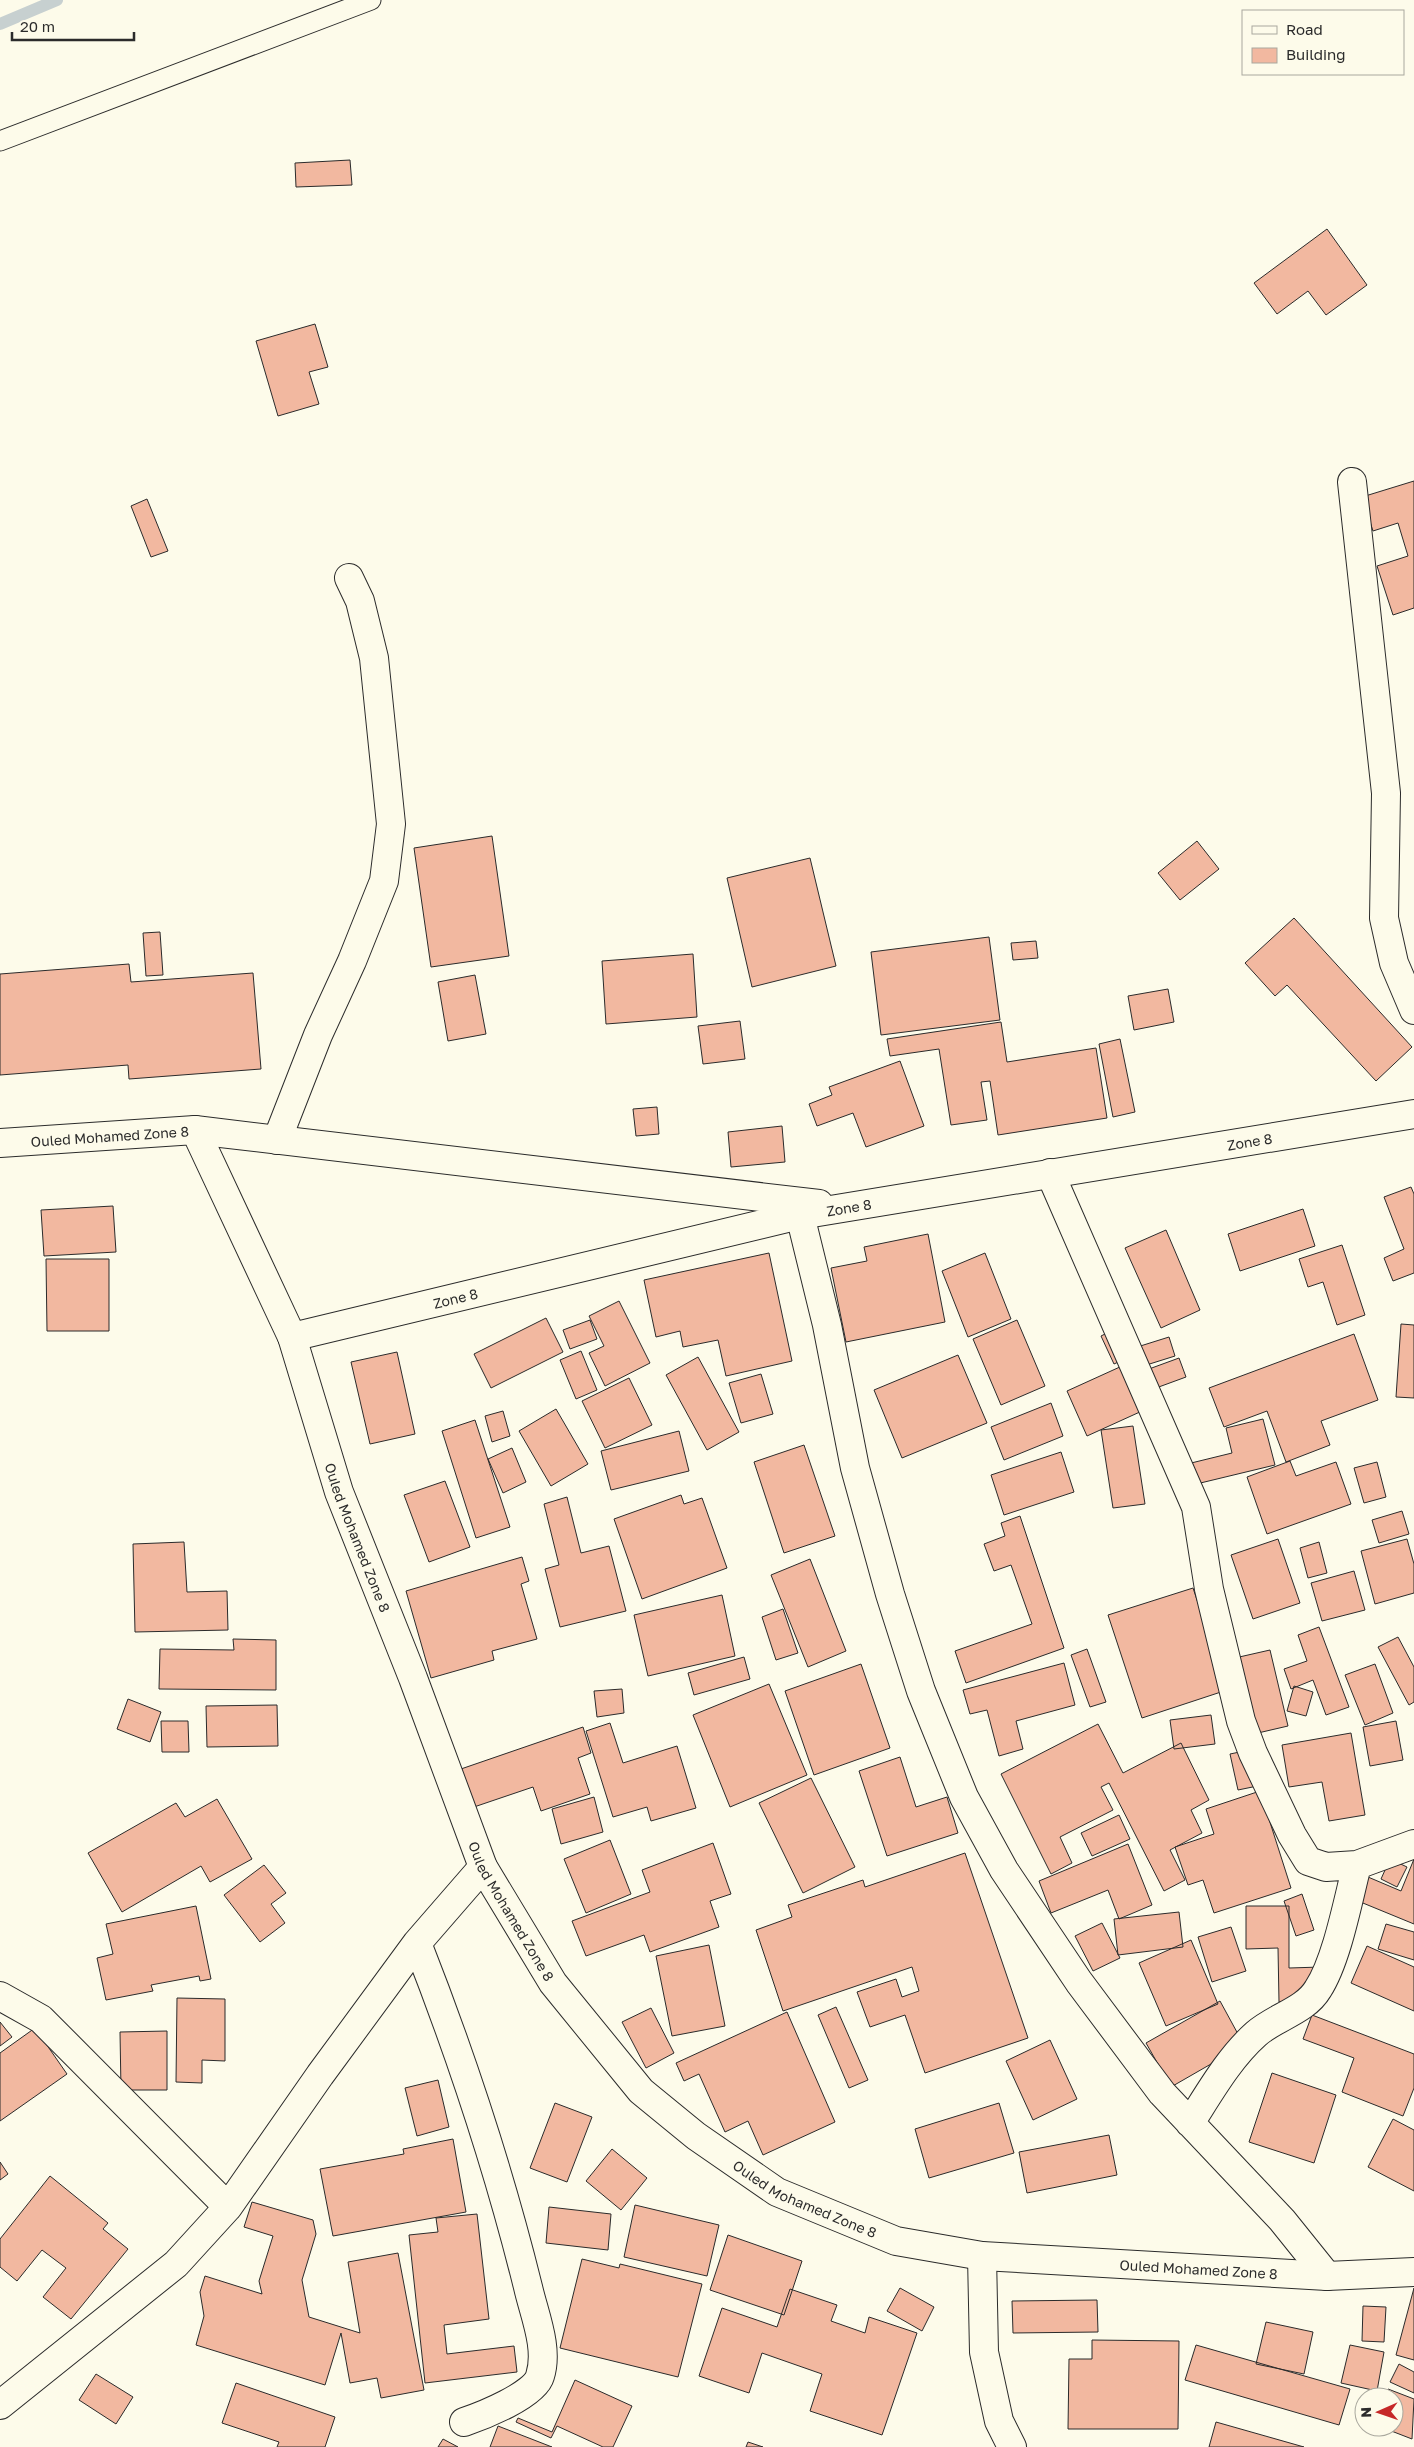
<svg xmlns="http://www.w3.org/2000/svg" width="1414" height="2447" viewBox="0 0 1414 2447" font-family="'Golos Text',sans-serif">
<style>
.lines{fill:none;stroke-linecap:round;stroke-linejoin:round}
.stream{stroke:#c7d0d0;stroke-width:12}
.building{fill:#f2b8a0;stroke:#2b2b2b}
.lane-casing{stroke:#2b2b2b;stroke-width:21}
.street-casing{stroke:#2b2b2b;stroke-width:30}
.secondary-casing{stroke:#2b2b2b;stroke-width:30}
.lane{stroke:#fdfbea;stroke-width:19}
.street{stroke:#fdfbea;stroke-width:28}
.secondary{stroke:#fdfbea;stroke-width:28}
.labels{text-anchor:middle;dominant-baseline:central;stroke-width:4;stroke-linejoin:round;paint-order:stroke}
.street-label{font-size:14px;fill:#2b2b2b;stroke:#fdfbea}
</style>
<rect width="100%" height="100%" fill="#fdfbea"/>
<g class="lines">
<!-- stream -->
<path class="stream" d="M 0,24 L 57,0"/>
</g>
<!-- building -->
<path class="building" d="M 350,160 L 352,185 L 296,187 L 295,163 Z
M 1327,229 L 1367,285 L 1326,315 L 1308,291 L 1277,314 L 1254,283 Z
M 315,324 L 328,367 L 309,372 L 319,404 L 278,416 L 256,341 Z
M 1414,481 L 1414,608 L 1393,615 L 1377,566 L 1408,556 L 1398,523 L 1373,531 L 1362,497 Z
M 147,499 L 168,551 L 151,557 L 131,506 Z
M 492,836 L 509,956 L 431,967 L 414,848 Z
M 1197,841 L 1219,869 L 1180,900 L 1158,873 Z
M 810,858 L 836,966 L 752,987 L 727,878 Z
M 1294,918 L 1412,1047 L 1376,1081 L 1287,985 L 1275,996 L 1245,963 Z
M 160,932 L 163,975 L 146,976 L 143,933 Z
M 989,937 L 1000,1020 L 881,1035 L 871,952 Z
M 1036,941 L 1038,958 L 1013,960 L 1011,943 Z
M 693,954 L 697,1017 L 606,1024 L 602,961 Z
M 129,964 L 131,982 L 253,973 L 261,1069 L 129,1079 L 128,1065 L 0,1075 L 0,974 Z
M 475,975 L 486,1034 L 448,1041 L 438,982 Z
M 1168,989 L 1174,1022 L 1134,1030 L 1128,996 Z
M 740,1021 L 745,1059 L 703,1064 L 698,1026 Z
M 1001,1022 L 1007,1062 L 1096,1048 L 1107,1118 L 998,1135 L 990,1081 L 981,1082 L 987,1120 L 951,1125 L 939,1049 L 890,1056 L 887,1039 Z
M 1120,1039 L 1135,1112 L 1113,1117 L 1099,1044 Z
M 900,1061 L 924,1126 L 866,1147 L 853,1113 L 817,1126 L 809,1104 L 832,1095 L 829,1087 Z
M 657,1107 L 659,1134 L 636,1136 L 633,1109 Z
M 782,1126 L 785,1162 L 731,1167 L 728,1132 Z
M 1411,1187 L 1414,1194 L 1414,1273 L 1393,1281 L 1384,1258 L 1404,1249 L 1384,1197 Z
M 113,1206 L 116,1252 L 44,1256 L 41,1210 Z
M 1303,1209 L 1315,1246 L 1240,1271 L 1228,1234 Z
M 1166,1230 L 1200,1310 L 1161,1328 L 1125,1248 Z
M 928,1234 L 945,1322 L 846,1342 L 831,1268 L 867,1261 L 864,1247 Z
M 1342,1245 L 1365,1315 L 1337,1325 L 1323,1282 L 1308,1287 L 1299,1259 Z
M 769,1253 L 792,1361 L 726,1376 L 718,1340 L 683,1347 L 680,1331 L 656,1337 L 644,1280 Z
M 985,1253 L 1011,1319 L 968,1337 L 942,1271 Z
M 46,1259 L 109,1259 L 109,1331 L 47,1331 Z
M 619,1301 L 650,1363 L 605,1386 L 589,1353 L 604,1346 L 589,1316 Z
M 546,1318 L 563,1352 L 491,1388 L 474,1354 Z
M 590,1320 L 597,1339 L 570,1349 L 563,1330 Z
M 1017,1320 L 1045,1386 L 1001,1405 L 973,1339 Z
M 1401,1324 L 1414,1325 L 1414,1398 L 1396,1397 Z
M 1117,1328 L 1131,1356 L 1114,1364 L 1101,1336 Z
M 1354,1334 L 1378,1400 L 1321,1421 L 1330,1445 L 1286,1462 L 1267,1411 L 1224,1427 L 1209,1388 Z
M 1169,1337 L 1175,1356 L 1140,1367 L 1134,1348 Z
M 581,1351 L 597,1390 L 576,1399 L 560,1360 Z
M 397,1352 L 415,1434 L 370,1444 L 351,1362 Z
M 958,1355 L 987,1423 L 902,1458 L 874,1390 Z
M 698,1357 L 739,1432 L 707,1450 L 666,1375 Z
M 1179,1358 L 1186,1377 L 1156,1388 L 1149,1369 Z
M 1122,1366 L 1142,1411 L 1087,1436 L 1067,1391 Z
M 761,1374 L 773,1414 L 741,1423 L 729,1383 Z
M 629,1378 L 652,1425 L 605,1448 L 582,1401 Z
M 1051,1403 L 1063,1436 L 1004,1460 L 991,1427 Z
M 556,1409 L 588,1464 L 551,1486 L 519,1431 Z
M 503,1411 L 510,1436 L 492,1442 L 485,1416 Z
M 1263,1419 L 1275,1465 L 1188,1486 L 1183,1465 L 1232,1453 L 1226,1428 Z
M 475,1420 L 510,1527 L 476,1538 L 442,1431 Z
M 1133,1426 L 1145,1504 L 1113,1508 L 1101,1430 Z
M 679,1431 L 689,1471 L 611,1490 L 601,1451 Z
M 804,1445 L 835,1536 L 784,1553 L 754,1462 Z
M 512,1448 L 526,1482 L 503,1493 L 488,1459 Z
M 1061,1452 L 1074,1492 L 1004,1515 L 991,1475 Z
M 1290,1461 L 1296,1476 L 1336,1462 L 1351,1504 L 1267,1534 L 1247,1477 Z
M 1377,1462 L 1386,1497 L 1364,1503 L 1354,1468 Z
M 445,1481 L 470,1547 L 429,1562 L 404,1495 Z
M 681,1495 L 684,1504 L 702,1498 L 727,1568 L 642,1599 L 614,1519 Z
M 567,1497 L 581,1553 L 609,1546 L 626,1611 L 560,1627 L 545,1569 L 559,1565 L 544,1504 Z
M 1402,1511 L 1409,1534 L 1379,1543 L 1372,1520 Z
M 1020,1516 L 1064,1648 L 966,1683 L 955,1651 L 1032,1624 L 1011,1565 L 994,1571 L 984,1544 L 1005,1536 L 1001,1523 Z
M 1278,1539 L 1300,1603 L 1253,1619 L 1231,1555 Z
M 1407,1539 L 1414,1564 L 1414,1593 L 1375,1604 L 1361,1551 Z
M 184,1542 L 187,1592 L 227,1591 L 228,1630 L 135,1632 L 133,1544 Z
M 1319,1542 L 1327,1573 L 1308,1578 L 1300,1548 Z
M 522,1557 L 529,1581 L 521,1584 L 537,1639 L 492,1651 L 494,1660 L 431,1678 L 406,1591 Z
M 810,1559 L 846,1651 L 808,1667 L 771,1575 Z
M 1354,1571 L 1365,1610 L 1322,1621 L 1311,1583 Z
M 1193,1588 L 1227,1690 L 1142,1718 L 1108,1615 Z
M 722,1595 L 735,1656 L 648,1676 L 634,1615 Z
M 783,1609 L 798,1653 L 776,1660 L 762,1617 Z
M 1319,1627 L 1349,1707 L 1326,1715 L 1313,1680 L 1291,1689 L 1284,1669 L 1307,1661 L 1298,1635 Z
M 1398,1637 L 1414,1667 L 1414,1702 L 1409,1705 L 1378,1647 Z
M 233,1639 L 276,1640 L 276,1690 L 159,1689 L 160,1649 L 234,1650 Z
M 1087,1649 L 1106,1702 L 1090,1707 L 1071,1655 Z
M 1270,1650 L 1288,1726 L 1245,1736 L 1226,1660 Z
M 744,1657 L 750,1679 L 694,1695 L 688,1673 Z
M 1064,1663 L 1075,1705 L 1016,1721 L 1023,1749 L 999,1756 L 987,1710 L 970,1714 L 963,1690 Z
M 861,1664 L 890,1748 L 814,1775 L 785,1691 Z
M 1375,1664 L 1393,1713 L 1365,1725 L 1345,1675 Z
M 769,1684 L 807,1775 L 730,1807 L 693,1715 Z
M 1294,1686 L 1313,1692 L 1306,1716 L 1287,1711 Z
M 622,1689 L 624,1713 L 597,1717 L 594,1691 Z
M 128,1699 L 161,1712 L 150,1742 L 117,1729 Z
M 277,1705 L 278,1746 L 207,1747 L 206,1706 Z
M 1211,1715 L 1215,1744 L 1174,1749 L 1170,1720 Z
M 161,1721 L 188,1721 L 189,1752 L 162,1752 Z
M 1396,1721 L 1403,1760 L 1370,1766 L 1363,1727 Z
M 610,1723 L 623,1763 L 677,1746 L 696,1808 L 651,1821 L 647,1807 L 613,1817 L 586,1731 Z
M 1098,1724 L 1123,1773 L 1181,1743 L 1209,1800 L 1191,1810 L 1202,1833 L 1170,1850 L 1185,1880 L 1164,1891 L 1109,1783 L 1101,1787 L 1113,1810 L 1060,1837 L 1072,1863 L 1051,1874 L 1001,1774 Z
M 583,1727 L 591,1753 L 578,1758 L 590,1794 L 541,1811 L 533,1787 L 471,1808 L 458,1770 Z
M 1351,1733 L 1365,1815 L 1329,1821 L 1322,1782 L 1289,1787 L 1282,1745 Z
M 1259,1748 L 1267,1784 L 1238,1790 L 1230,1754 Z
M 900,1757 L 916,1807 L 947,1797 L 958,1833 L 887,1856 L 859,1771 Z
M 811,1778 L 855,1867 L 803,1893 L 759,1803 Z
M 1260,1791 L 1291,1888 L 1214,1913 L 1203,1880 L 1188,1885 L 1175,1847 L 1214,1834 L 1206,1809 Z
M 594,1797 L 603,1832 L 561,1844 L 552,1809 Z
M 217,1799 L 252,1859 L 210,1882 L 201,1866 L 122,1912 L 88,1853 L 176,1803 L 185,1817 Z
M 1119,1815 L 1130,1839 L 1092,1856 L 1081,1833 Z
M 610,1840 L 631,1894 L 586,1913 L 564,1859 Z
M 713,1843 L 731,1894 L 710,1901 L 719,1927 L 650,1952 L 644,1935 L 586,1956 L 572,1921 L 650,1892 L 642,1870 Z
M 1128,1844 L 1152,1905 L 1119,1919 L 1108,1890 L 1051,1913 L 1039,1881 Z
M 965,1853 L 1028,2038 L 925,2073 L 905,2015 L 870,2027 L 857,1992 L 896,1979 L 902,1997 L 919,1991 L 912,1967 L 783,2011 L 756,1930 L 792,1917 L 788,1905 L 863,1880 L 865,1887 Z
M 1390,1859 L 1407,1867 L 1397,1887 L 1381,1879 Z
M 1414,1859 L 1414,1924 L 1358,1901 L 1368,1877 L 1401,1891 Z
M 264,1865 L 286,1893 L 271,1904 L 285,1923 L 260,1942 L 224,1895 Z
M 1302,1894 L 1314,1930 L 1296,1936 L 1284,1901 Z
M 196,1906 L 211,1979 L 200,1981 L 199,1976 L 151,1985 L 153,1991 L 106,2000 L 97,1958 L 113,1954 L 106,1924 Z
M 1246,1906 L 1289,1906 L 1289,1968 L 1321,1967 L 1322,2001 L 1279,2002 L 1278,1948 L 1246,1949 Z
M 1179,1912 L 1183,1947 L 1118,1955 L 1114,1919 Z
M 1102,1923 L 1120,1958 L 1093,1971 L 1075,1936 Z
M 1386,1924 L 1414,1932 L 1414,1960 L 1378,1949 Z
M 1231,1927 L 1246,1971 L 1212,1982 L 1198,1937 Z
M 1191,1940 L 1218,2004 L 1166,2026 L 1139,1963 Z
M 709,1945 L 725,2026 L 672,2036 L 656,1956 Z
M 1367,1946 L 1414,1967 L 1414,2011 L 1351,1983 Z
M 177,1998 L 225,1999 L 225,2061 L 202,2060 L 202,2083 L 176,2082 Z
M 1220,2001 L 1244,2045 L 1171,2087 L 1146,2043 Z
M 836,2007 L 868,2080 L 849,2088 L 818,2015 Z
M 651,2008 L 674,2053 L 646,2068 L 622,2022 Z
M 787,2012 L 835,2122 L 763,2155 L 748,2121 L 725,2132 L 699,2074 L 684,2081 L 676,2063 Z
M 1312,2015 L 1414,2054 L 1414,2088 L 1403,2116 L 1342,2092 L 1354,2058 L 1303,2039 Z
M 0,2022 L 12,2037 L 0,2046 Z
M 35,2028 L 67,2074 L 0,2121 L 0,2053 Z
M 167,2031 L 167,2090 L 121,2090 L 120,2032 Z
M 1050,2040 L 1077,2099 L 1033,2120 L 1006,2061 Z
M 1272,2073 L 1336,2095 L 1314,2163 L 1249,2142 Z
M 438,2080 L 449,2127 L 417,2136 L 405,2088 Z
M 555,2103 L 592,2117 L 567,2182 L 530,2168 Z
M 999,2103 L 1014,2153 L 929,2178 L 915,2129 Z
M 1393,2119 L 1414,2130 L 1414,2191 L 1368,2167 Z
M 1109,2135 L 1117,2175 L 1027,2193 L 1019,2152 Z
M 453,2139 L 466,2212 L 333,2236 L 320,2169 L 404,2154 L 403,2149 Z
M 612,2149 L 647,2178 L 621,2210 L 586,2181 Z
M 0,2162 L 8,2174 L 0,2180 Z
M 50,2176 L 108,2223 L 103,2229 L 128,2249 L 71,2319 L 43,2297 L 66,2268 L 42,2250 L 17,2281 L 0,2267 L 0,2239 Z
M 252,2202 L 313,2220 L 316,2234 L 302,2280 L 309,2317 L 360,2333 L 348,2262 L 398,2253 L 424,2390 L 381,2398 L 377,2378 L 350,2383 L 341,2333 L 325,2385 L 196,2345 L 204,2316 L 200,2292 L 205,2276 L 262,2294 L 259,2281 L 273,2236 L 244,2227 Z
M 635,2205 L 719,2225 L 707,2276 L 624,2257 Z
M 549,2207 L 611,2214 L 608,2250 L 546,2243 Z
M 477,2214 L 489,2319 L 444,2325 L 447,2354 L 514,2346 L 517,2372 L 425,2383 L 409,2235 L 438,2232 L 436,2218 Z
M 728,2235 L 802,2261 L 784,2315 L 710,2290 Z
M 582,2259 L 619,2268 L 620,2264 L 702,2284 L 678,2377 L 560,2348 Z
M 900,2288 L 934,2307 L 922,2331 L 887,2311 Z
M 1414,2288 L 1414,2360 L 1396,2355 Z
M 790,2289 L 837,2305 L 831,2321 L 865,2333 L 869,2317 L 917,2333 L 882,2435 L 810,2411 L 822,2374 L 762,2353 L 749,2393 L 699,2376 L 722,2308 L 777,2327 Z
M 1097,2300 L 1098,2332 L 1013,2333 L 1012,2301 Z
M 1363,2306 L 1386,2307 L 1384,2342 L 1362,2341 Z
M 1266,2322 L 1313,2332 L 1304,2374 L 1256,2364 Z
M 1092,2340 L 1179,2341 L 1178,2429 L 1068,2429 L 1069,2359 L 1092,2359 Z
M 1196,2345 L 1350,2389 L 1339,2425 L 1185,2380 Z
M 1350,2345 L 1384,2352 L 1377,2391 L 1341,2383 Z
M 1399,2364 L 1414,2372 L 1414,2393 L 1390,2382 Z
M 96,2374 L 133,2397 L 116,2424 L 79,2400 Z
M 575,2380 L 632,2406 L 613,2447 L 603,2447 L 557,2426 L 551,2438 L 516,2422 L 518,2418 L 552,2432 Z
M 236,2383 L 335,2417 L 325,2447 L 277,2447 L 279,2442 L 222,2423 Z
M 1388,2389 L 1414,2399 L 1412,2439 L 1381,2427 L 1394,2427 L 1394,2397 L 1385,2397 Z
M 1216,2422 L 1304,2447 L 1209,2447 Z
M 498,2426 L 552,2447 L 490,2447 Z
M 443,2439 L 458,2447 L 438,2447 Z
M 748,2442 L 763,2447 L 746,2447 Z"/>
<g class="lines">
<defs>
<path id="lane" d="M 0,141 L 371,0"/>
<path id="street" d="M 1352,482 L 1386,793 L 1384,918 L 1394,963 L 1414,1010
M 277,1140 L 318,1035 L 352,961 L 384,881 L 391,824 L 374,658 L 360,601 L 349,578
M 1050,1173 L 1196,1507 L 1209,1589 L 1241,1721 L 1253,1753 L 1292,1835 L 1308,1861 L 1326,1867 L 1357,1865 L 1414,1844
M 800,1215 L 827,1325 L 855,1468 L 890,1594 L 921,1691 L 964,1797 L 1004,1870 L 1079,1982 L 1162,2093 L 1282,2220 L 1327,2276
M 417,1943 C 461,2055 499,2170 528,2287 C 534,2314 549,2348 540,2376 C 535,2395 482,2416 464,2422
M 0,1996 L 41,2019 L 228,2207
M 1190,2123 C 1210,2092 1229,2058 1256,2034 C 1275,2017 1305,2011 1318,1989 C 1337,1960 1348,1900 1357,1865
M 982,2256 L 984,2352 L 999,2421 L 1012,2447
M 0,2405 L 176,2264 L 228,2207 L 320,2075 L 417,1943 L 483,1867"/>
<g id="secondary">
<path d="M 195,1130 L 819,1204"/>
<path id="s1" d="M 0,1143 L 195,1130 L 292,1337 L 339,1492 L 413,1678 L 483,1867 L 553,1983 L 641,2091 L 696,2136 L 777,2192 L 896,2241 L 982,2256 L 1327,2276 L 1414,2272"/>
<path id="s2" d="M 292,1337 L 800,1215 L 1414,1114"/>
</g>
</defs>
<!-- lane casing -->
<use href="#lane" class="lane-casing"/>
<!-- street casing -->
<use href="#street" class="street-casing"/>
<!-- secondary casing -->
<use href="#secondary" class="secondary-casing"/>
<!-- lane -->
<use href="#lane" class="lane"/>
<!-- street -->
<use href="#street" class="street"/>
<!-- secondary -->
<use href="#secondary" class="secondary"/>
</g>
<g class="labels">
<!-- street labels -->
<g class="street-label">
<text stroke="none"><textPath href="#s1" startOffset="110">Ouled Mohamed Zone 8</textPath></text>
<text stroke="none"><textPath href="#s2" startOffset="978">Zone 8</textPath></text>
<text stroke="none"><textPath href="#s2" startOffset="572">Zone 8</textPath></text>
<text stroke="none"><textPath href="#s2" startOffset="168">Zone 8</textPath></text>
<text stroke="none"><textPath href="#s1" startOffset="635">Ouled Mohamed Zone 8</textPath></text>
<text stroke="none"><textPath href="#s1" startOffset="1040">Ouled Mohamed Zone 8</textPath></text>
<text stroke="none"><textPath href="#s1" startOffset="1460">Ouled Mohamed Zone 8</textPath></text>
<text stroke="none"><textPath href="#s1" startOffset="1865">Ouled Mohamed Zone 8</textPath></text>
</g>
</g>
<!-- legend -->
<rect x="1242" y="10" width="162" height="65" fill="#fdfbea" stroke="#a9a89e"/>
<rect x="1252" y="26" width="25" height="8" fill="#fdfbea" stroke="#a9a89e"/>
<text x="1286" y="35" font-size="15" fill="#2b2b2b">Road</text>
<rect x="1252" y="48" width="25" height="15" fill="#f2b8a0" stroke="#a9a89e"/>
<text x="1286" y="60" font-size="15" fill="#2b2b2b">Building</text>
<!-- north arrow -->
<g transform="translate(1379 2412) rotate(268)"><circle r="24" fill="#fdfbea" stroke="#a9a89e"/>
<path d="M0-4L9 19L0 12L-9 19Z" fill="#c62828"/>
<text y="-8" font-size="14" font-weight="bold" text-anchor="middle" fill="#2b2b2b">N</text>
</g>
<!-- scale -->
<path d="M12 32v8h122v-8" fill="none" stroke="#2b2b2b" stroke-width="2.5"/>
<text x="20" y="32" font-size="15" fill="#2b2b2b" stroke="#fdfbea" stroke-width="4" paint-order="stroke">20 m</text>
</svg>
